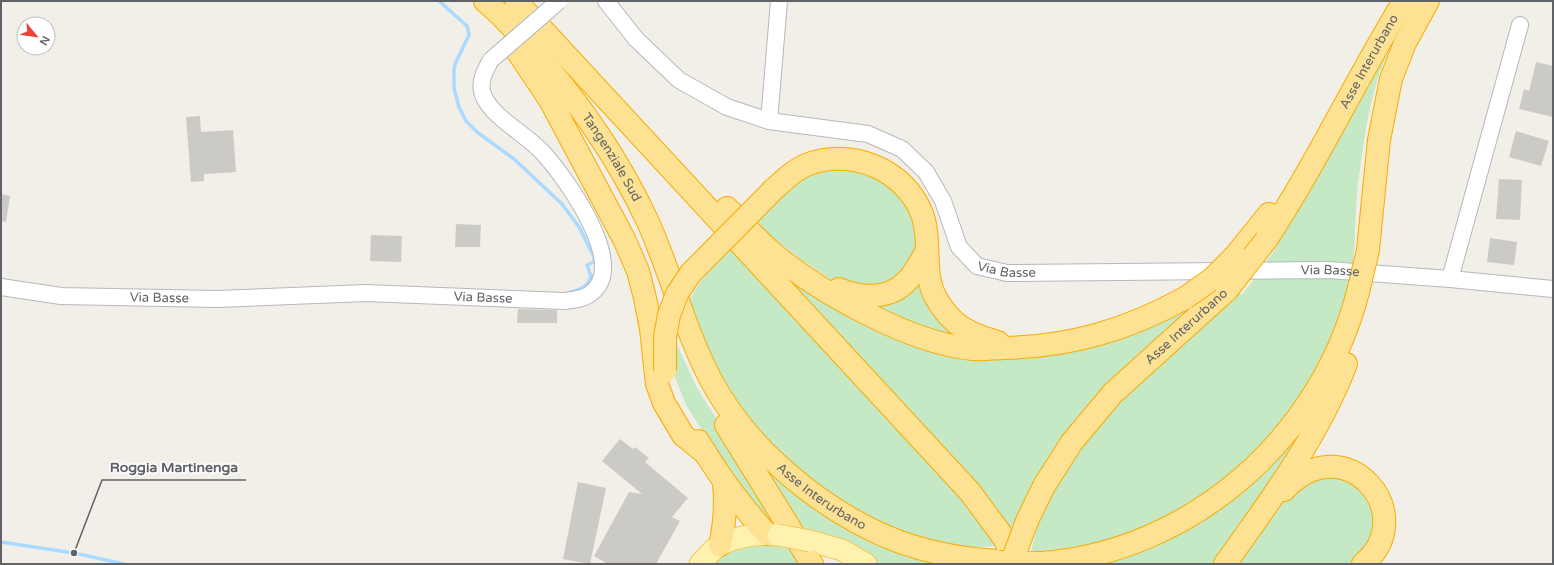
<svg xmlns="http://www.w3.org/2000/svg" width="1554" height="565" viewBox="0 0 1554 565" font-family="'Varela Round',sans-serif">
<style>
.green{fill:#c5e8c5}
.lines{fill:none;stroke-linecap:round;stroke-linejoin:round}
.stream{stroke:#aadaff;stroke-width:3.5}
.building{fill:#cccac5}
.minor-casing{stroke:#b5b8bc;stroke-width:18}
.major-casing{stroke:#f2c960;stroke-width:23}
.highway-casing{stroke:#f9ab00;stroke-width:24}
.minor{stroke:#fff;stroke-width:16}
.major{stroke:#fff2af;stroke-width:21}
.highway{stroke:#fde293;stroke-width:22}
.minor-bridge-casing{stroke:#b5b8bc;stroke-width:18;stroke-linecap:butt}
.major-bridge-casing{stroke:#f2c960;stroke-width:23;stroke-linecap:butt}
.highway-bridge-casing{stroke:#f9ab00;stroke-width:24;stroke-linecap:butt}
.minor-bridge{stroke:#fff;stroke-width:16}
.major-bridge{stroke:#fff2af;stroke-width:21}
.highway-bridge{stroke:#fde293;stroke-width:22}
.labels{text-anchor:middle;dominant-baseline:central;stroke-width:3;stroke-linejoin:round;paint-order:stroke}
.street-label{font-size:13px;fill:#5f6368;stroke:#fff}
.leader{fill:none;stroke:#5f6368;stroke-width:1.5}
.callout-dot{fill:#5f6368;stroke:#fff;stroke-width:1.5}
.callout-label{font-size:14px;text-anchor:middle;font-weight:bold;fill:#5f6368;stroke:#fff;stroke-width:3;stroke-linejoin:round;paint-order:stroke}
</style>
<rect width="100%" height="100%" fill="#f1efe8"/>
<!-- green -->
<path class="green" d="M 1410,8 C 1398,31 1386,54 1378,78 C 1367,112 1363,149 1358,183 C 1354,217 1357,253 1349,286 C 1329,377 1269,454 1191,503 C 1182,509 1172,516 1163,520 C 1121,540 1076,548 1031,552 L 1037,527 L 1059,480 L 1105,414 L 1235,291 L 1242,295 L 1277,247 L 1274,245 Z
M 849,169 C 881,177 911,197 919,231 C 920,240 920,251 915,258 C 908,269 897,278 888,288 L 840,285 L 803,261 L 767,233 L 757,220 L 801,179 L 820,171 Z
M 731,247 L 956,491 L 985,526 L 998,546 L 958,548 L 898,531 L 848,510 L 782,459 L 743,412 L 711,363 L 689,301 L 701,281 Z
M 789,271 L 987,357 L 1199,298 L 1204,305 C 1160,342 1107,379 1071,425 C 1045,457 1027,496 1009,533 L 782,277 Z
M 917,275 L 964,340 L 867,308 Z
M 675,340 L 696,386 L 780,522 L 763,518 L 754,511 L 686,405 L 673,372 L 676,371 L 674,358 Z
M 1321,409 L 1215,564 L 1096,564 L 1131,553 Z
M 761,464 C 791,490 821,517 857,535 C 882,546 909,553 935,562 L 934,564 L 879,564 L 866,554 L 795,528 Z
M 1321,472 L 1366,488 L 1377,525 L 1356,564 L 1234,564 L 1286,495 Z
M 752,543 L 792,546 L 803,564 L 710,564 L 725,553 Z"/>
<g class="lines">
<!-- stream -->
<path class="stream" d="M 439,1 L 467,26 L 469,35 L 456,62 L 454,69 L 454,88 L 459,107 L 466,121 L 477,132 L 514,159 L 562,204 L 579,227 L 594,257 L 594,262 L 587,265 L 591,276 C 587,288 580,289 569,293
M 1,542 L 74,553 L 124,564"/>
</g>
<!-- building -->
<path class="building" d="M 1536,62 L 1553,66 L 1553,117 L 1519,109 L 1524,89 L 1529,91 Z
M 200,116 L 201,132 L 233,130 L 236,172 L 204,174 L 204,181 L 191,182 L 186,117 Z
M 1516,131 L 1549,141 L 1541,166 L 1509,157 Z
M 1499,179 L 1522,180 L 1520,220 L 1496,219 Z
M 1,194 L 10,196 L 6,222 L 1,221 Z
M 456,224 L 481,225 L 480,247 L 455,247 Z
M 371,235 L 402,236 L 401,262 L 370,261 Z
M 1490,238 L 1517,242 L 1514,265 L 1487,262 Z
M 518,309 L 557,310 L 557,323 L 517,323 Z
M 620,439 L 633,449 L 635,447 L 649,458 L 645,462 L 688,498 L 672,517 L 680,521 L 656,564 L 608,564 L 594,556 L 629,492 L 642,494 L 602,461 Z
M 578,482 L 606,488 L 590,564 L 563,559 Z"/>
<g class="lines">
<defs>
<g id="minor">
<path id="s1" d="M 606,1 L 636,39 L 679,80 L 727,107 L 769,121 L 868,134 L 902,149 L 926,172 L 943,201 L 959,247 L 977,266 L 1007,273 L 1328,270 L 1450,279 L 1553,289"/>
<path d="M 769,121 L 779,1"/>
<path d="M 1450,279 L 1520,25"/>
<path id="s2" d="M 1,287 L 61,296 L 217,299 L 366,293 L 564,301 C 573,300 583,299 590,294 C 630,266 566,179 545,155 C 529,136 496,120 485,99 C 477,85 484,72 491,60"/>
</g>
<path id="major" d="M 810,541 L 842,550 L 866,564
M 700,564 C 706,557 713,549 720,545 C 737,536 760,533 778,535"/>
<g id="highway">
<path id="s3" d="M 485,1 C 502,15 516,31 530,47 C 577,99 617,156 647,220 C 671,272 684,329 711,380 C 748,450 825,514 900,542 C 931,553 964,559 998,561"/>
<path d="M 516,1 L 970,492 L 1004,538 L 1016,564"/>
<path d="M 513,45 L 550,100 L 624,239 L 638,271 L 645,298 L 651,329 L 657,384 L 664,403 L 683,435 L 705,453"/>
<path d="M 774,189 C 784,180 794,170 806,165 C 850,147 905,169 922,214 C 932,240 922,273 936,298 C 952,326 969,334 998,342"/>
<path d="M 727,208 C 743,224 758,241 775,255 C 821,293 912,344 973,349 C 984,350 995,348 1006,348 C 1072,346 1127,330 1185,298"/>
<path id="s4" d="M 1266,240 C 1317,163 1356,79 1404,1"/>
<path d="M 1368,250 L 1379,140 L 1391,79 L 1405,43 L 1428,1"/>
<path d="M 1235,256 L 1269,214"/>
<path d="M 839,289 C 860,298 888,300 906,282 C 915,274 920,261 927,251"/>
<path d="M 726,425 L 812,564"/>
<path d="M 698,441 C 719,476 739,504 767,534"/>
<path id="s5" d="M 1044,486 L 1072,442 L 1113,393 L 1227,290"/>
<path d="M 1284,490 C 1346,424 1422,515 1363,564"/>
<path d="M 720,545 C 725,524 726,505 724,483"/>
<path d="M 1041,563 C 1192,552 1320,438 1358,292"/>
<path d="M 1225,564 C 1270,501 1318,437 1346,364"/>
</g>
</defs>
<!-- minor casing -->
<use href="#minor" class="minor-casing"/>
<!-- major casing -->
<use href="#major" class="major-casing"/>
<!-- highway casing -->
<use href="#highway" class="highway-casing"/>
<!-- minor -->
<use href="#minor" class="minor"/>
<!-- major -->
<use href="#major" class="major"/>
<!-- highway -->
<use href="#highway" class="highway"/>
<defs>
<path id="minor-bridge" d="M 491,60 L 559,1"/>
<path id="major-bridge" d="M 778,535 L 810,541"/>
<path id="highway-bridge" d="M 1227,290 L 1266,240
M 1358,292 L 1368,250
M 1185,298 L 1212,279 L 1235,256
M 665,371 L 665,337 L 669,315 L 677,294 L 691,273 L 774,189
M 999,562 L 1041,563
M 1011,564 L 1027,521 L 1044,486"/>
</defs>
<!-- minor-bridge casing -->
<use href="#minor-bridge" class="minor-bridge-casing"/>
<!-- major-bridge casing -->
<use href="#major-bridge" class="major-bridge-casing"/>
<!-- highway-bridge casing -->
<use href="#highway-bridge" class="highway-bridge-casing"/>
<!-- minor-bridge -->
<use href="#minor-bridge" class="minor-bridge"/>
<!-- major-bridge -->
<use href="#major-bridge" class="major-bridge"/>
<!-- highway-bridge -->
<use href="#highway-bridge" class="highway-bridge"/>
</g>
<g class="labels">
<!-- street labels -->
<g class="street-label">
<text stroke="none"><textPath href="#s4" startOffset="206">Asse Interurbano</textPath></text>
<text stroke="none"><textPath href="#s3" startOffset="202">Tangenziale Sud</textPath></text>
<text stroke="none"><textPath href="#s1" startOffset="516">Via Basse</textPath></text>
<text stroke="none"><textPath href="#s1" startOffset="840">Via Basse</textPath></text>
<text stroke="none"><textPath href="#s2" startOffset="159">Via Basse</textPath></text>
<text stroke="none"><textPath href="#s2" startOffset="483">Via Basse</textPath></text>
<text stroke="none"><textPath href="#s5" startOffset="215">Asse Interurbano</textPath></text>
<text stroke="none"><textPath href="#s3" startOffset="609">Asse Interurbano</textPath></text>
</g>
</g>
<!-- callouts -->
<path class="leader" d="M74 553L102 480H246"/>
<circle class="callout-dot" cx="74" cy="553" r="4"/>
<g class="callout-label">
<text x="174" y="472">Roggia Martinenga</text>
</g>
<!-- border -->
<rect width="1554" height="565" fill="none" stroke="#5f6368" stroke-width="4"/>
<!-- north arrow -->
<g transform="translate(36 36) rotate(119)"><circle r="19" fill="#ffffff" stroke="#bfc1c3"/>
<path d="M0-3L7 15L0 10L-7 15Z" fill="#ea4335"/>
<text y="-6" font-size="11" font-weight="bold" text-anchor="middle" fill="#5f6368">N</text>
</g>
</svg>
